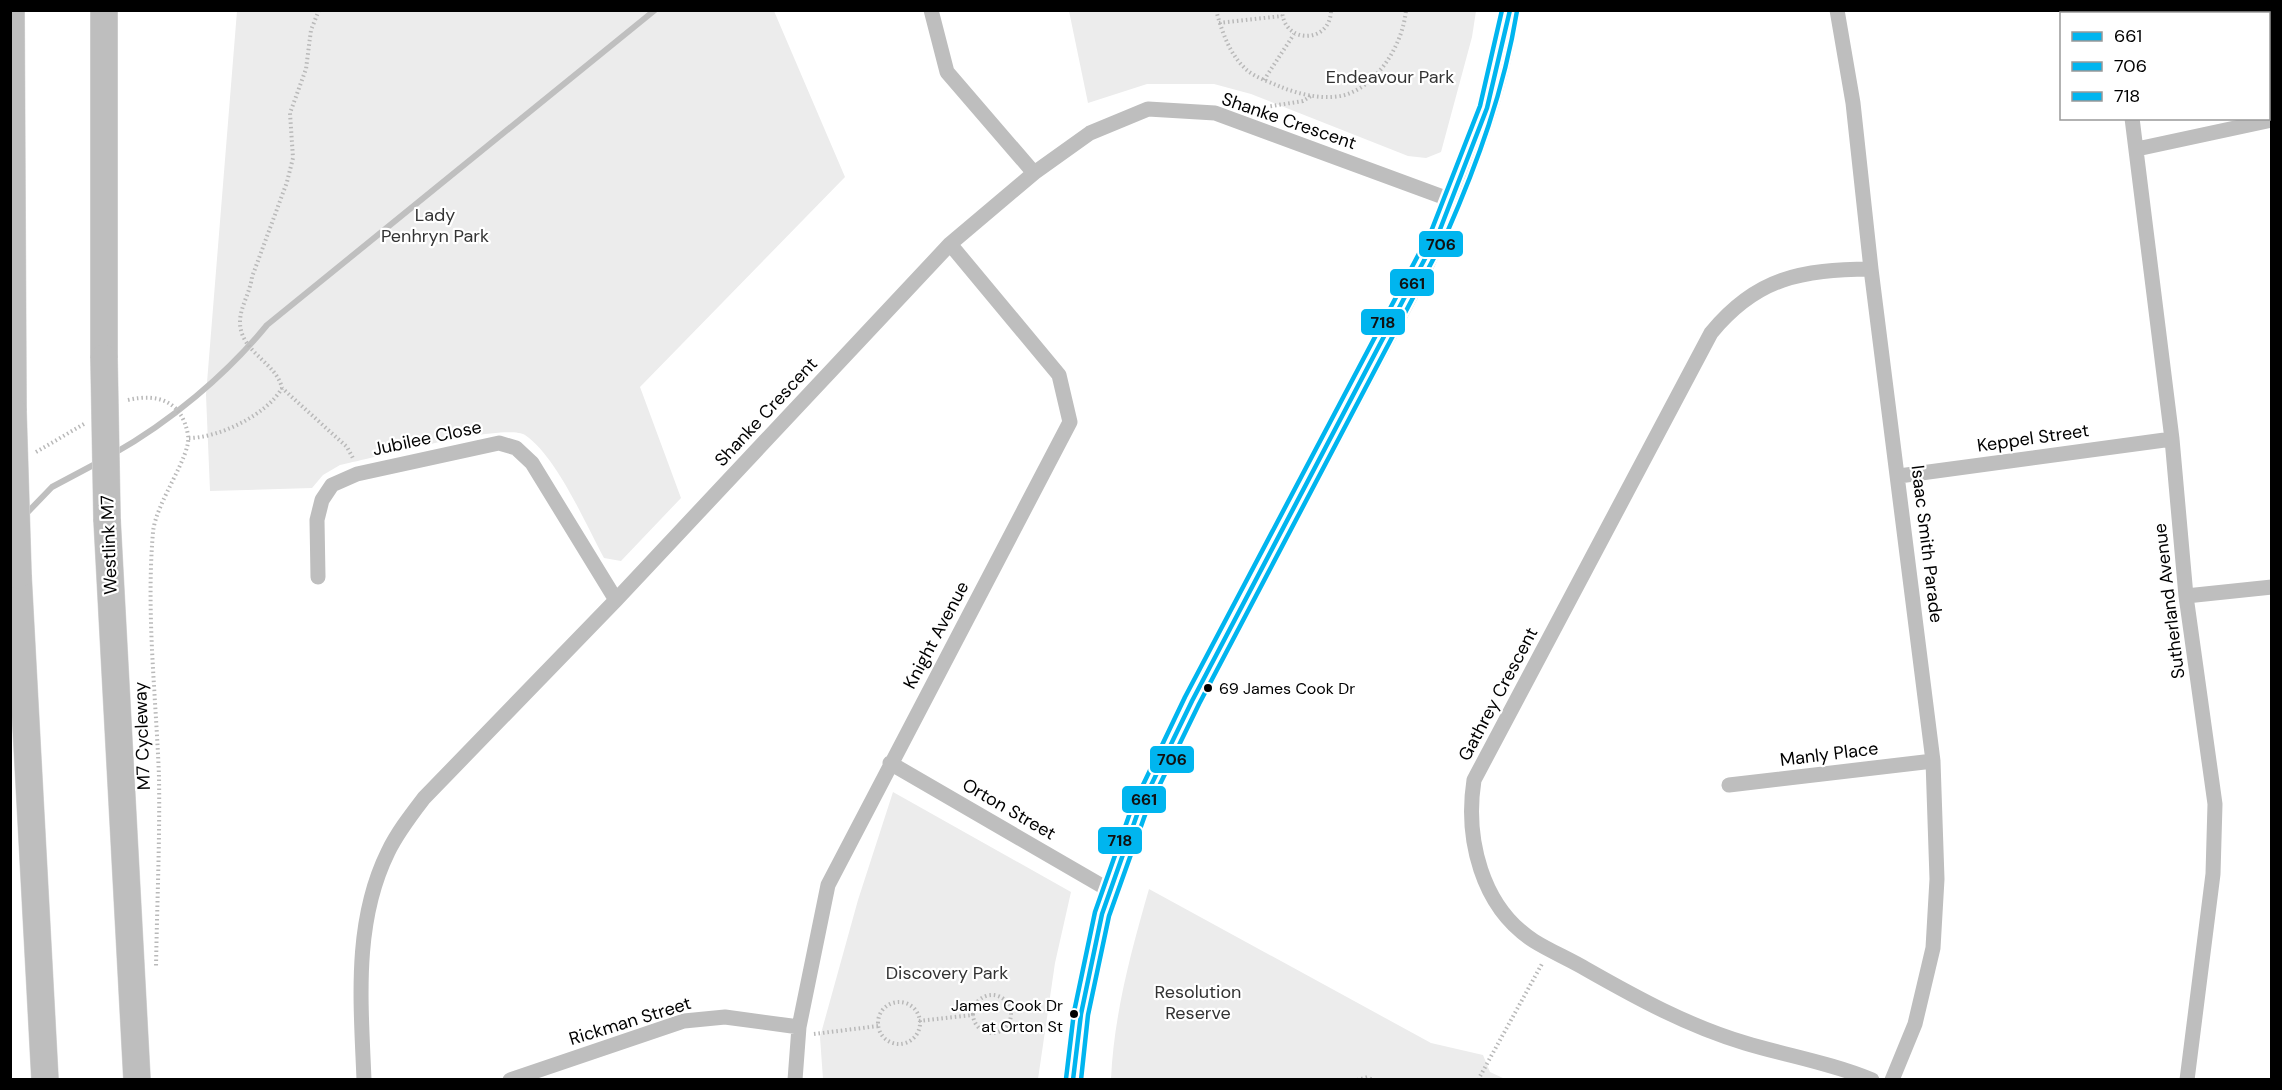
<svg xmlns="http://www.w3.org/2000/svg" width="2282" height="1090" viewBox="0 0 2282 1090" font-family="'DM Sans',sans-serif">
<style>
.green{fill:#ececec}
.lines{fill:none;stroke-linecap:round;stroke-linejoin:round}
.stream{stroke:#bfbfbf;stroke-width:6}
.highway-casing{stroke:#dbdbdb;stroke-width:28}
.path{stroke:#b9b9b9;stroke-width:4;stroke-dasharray:1.5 3;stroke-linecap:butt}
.street{stroke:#bebebe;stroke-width:15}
.secondary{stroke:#b8b8b8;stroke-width:21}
.highway{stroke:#bebebe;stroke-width:27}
.highway-bridge-casing{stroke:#dbdbdb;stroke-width:28;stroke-linecap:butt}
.highway-bridge{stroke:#bebebe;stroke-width:27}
.bus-1-casing{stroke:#fff;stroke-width:9}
.bus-2-casing{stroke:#fff;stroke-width:9}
.bus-3-casing{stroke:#fff;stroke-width:9}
.bus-1{stroke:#00b5ef;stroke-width:4.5}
.bus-2{stroke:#00b5ef;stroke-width:4.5}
.bus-3{stroke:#00b5ef;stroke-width:4.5}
.bus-dot{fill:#000;stroke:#fff;stroke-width:2}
.labels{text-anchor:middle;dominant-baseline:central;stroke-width:4.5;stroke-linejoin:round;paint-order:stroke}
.bus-label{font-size:16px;fill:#000;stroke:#fff;text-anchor:start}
.park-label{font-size:18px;fill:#333;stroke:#fff}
.street-label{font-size:18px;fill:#000;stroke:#fff}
.line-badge{stroke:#fff;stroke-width:2}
.pale-badge-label{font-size:16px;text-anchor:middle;font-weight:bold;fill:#111}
</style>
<rect width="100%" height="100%" fill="#fff"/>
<!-- green -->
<path class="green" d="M 237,11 L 774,11 L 845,177 L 640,387 L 681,498 L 621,561 L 604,558 C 585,523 557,457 525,435 C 504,422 370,459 340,465 L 323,475 L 312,488 L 210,491 L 206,395 Z
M 1069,11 L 1069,10 L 1476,11 L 1472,37 L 1441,152 L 1426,158 L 1408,156 L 1251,94 L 1214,84 L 1147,84 L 1088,103 Z
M 893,792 L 1071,892 L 1055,963 L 1038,1079 L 823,1079 L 820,1037 L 858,900 Z
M 1149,889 L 1431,1043 L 1483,1055 L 1490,1072 L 1505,1079 L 1111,1079 C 1114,1014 1131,952 1149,889 Z"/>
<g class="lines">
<!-- stream -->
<path class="stream" d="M 113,454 C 170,422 226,375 267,325 L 655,10
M 25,515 L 52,487 L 99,462"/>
<defs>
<path id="highway" d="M 11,10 L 13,411
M 104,10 L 104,358
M 107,519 L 137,1080
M 18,575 L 45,1080"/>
</defs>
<!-- highway casing -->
<use href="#highway" class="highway-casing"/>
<!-- path -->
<path class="path" d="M 319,10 L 311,30 L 306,69 L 290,113 L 293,158 L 287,182 L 252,277 C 250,293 240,307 240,322 C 240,352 276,362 282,388 L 347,447 L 354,460
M 1216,10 C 1222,32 1230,56 1248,71 C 1257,78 1270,82 1281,87 C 1301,95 1327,101 1348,94 C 1380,82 1403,43 1406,10
M 1282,10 C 1283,45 1331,44 1331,10
M 1219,23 L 1282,16
M 1264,80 L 1294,34
M 1266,107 L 1303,101 L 1311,96
M 128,400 C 158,393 182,401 188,435 C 192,455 156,502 153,532 C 146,614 156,695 159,777 C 160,840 157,904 156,968
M 189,438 C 218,438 267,415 282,388
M 36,452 L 84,424
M973 1014a19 19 0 1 1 38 0a19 19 0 1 1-38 0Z
M878 1023a21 21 0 1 1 42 0a21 21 0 1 1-42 0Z
M 919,1021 L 973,1015
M 814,1034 L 878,1026
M 1357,1080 L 1368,1077 L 1372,1080
M 1478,1080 L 1543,962"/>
<!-- street -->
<path class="street" d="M 931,10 L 947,72 L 1034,173
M 1837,10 L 1853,103 L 1871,269 L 1933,761 L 1937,879 L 1933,948 L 1915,1024 L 1892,1080
M 2116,10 L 2117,14
M 2132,118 L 2172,439 L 2186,596 L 2215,804 L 2213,874 L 2187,1080
M 2137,149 L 2272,120
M 1871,269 C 1801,270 1757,277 1711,333 L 1474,780 C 1465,838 1481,907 1534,941 C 1550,951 1569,959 1586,969 C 1637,998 1688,1026 1745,1043 C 1788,1056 1831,1063 1872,1080
M 1899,476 L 2172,439
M 318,577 L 317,520 L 322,500 L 332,485 L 357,474 L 499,443 L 516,448 L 532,463 L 616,600
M 2186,596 L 2272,587
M 890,763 L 1109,890
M 1729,785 L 1933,761
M 364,1080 C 361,1003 353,923 388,852 C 397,833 411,815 424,798 L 616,600 L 950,244 L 1034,173 L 1090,133 L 1148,109 L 1215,113 L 1454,201
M 510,1080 L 684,1021 L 725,1017 L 799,1027
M 795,1080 L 799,1027 L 828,885 L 1070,422 L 1059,375 L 950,244"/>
<!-- secondary -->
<path class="secondary" d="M 1073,1080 L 1081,1014 L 1102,914 L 1138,812 L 1192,701 L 1425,262 C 1463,182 1497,99 1510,10"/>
<!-- highway -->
<use href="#highway" class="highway"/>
<defs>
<path id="highway-bridge" d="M 104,358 L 107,519
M 13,411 L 18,575"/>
</defs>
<!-- highway-bridge casing -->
<use href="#highway-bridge" class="highway-bridge-casing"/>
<!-- highway-bridge -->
<use href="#highway-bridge" class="highway-bridge"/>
<defs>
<path id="bus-1" d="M 1073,1080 L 1081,1014 L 1102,914 L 1138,812 L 1192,701 L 1439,232 L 1487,108 L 1510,10"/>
<path id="bus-2" d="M 1081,1080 L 1088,1015 L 1109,916 L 1145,815 L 1199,704 L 1446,235 C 1478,162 1504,90 1517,11"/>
<path id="bus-3" d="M 1066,1079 L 1074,1012 L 1095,912 L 1131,810 L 1185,697 L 1432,229 L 1480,106 L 1502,10"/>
</defs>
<!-- bus-1 casing -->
<use href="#bus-1" class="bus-1-casing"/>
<!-- bus-2 casing -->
<use href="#bus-2" class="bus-2-casing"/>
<!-- bus-3 casing -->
<use href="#bus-3" class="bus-3-casing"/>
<!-- bus-1 -->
<use href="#bus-1" class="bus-1"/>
<!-- bus-2 -->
<use href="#bus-2" class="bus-2"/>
<!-- bus-3 -->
<use href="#bus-3" class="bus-3"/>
</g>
<!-- markers -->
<g class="bus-dot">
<circle cx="1208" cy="688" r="5"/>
<circle cx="1074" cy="1014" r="5"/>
</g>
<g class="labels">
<!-- bus labels -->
<g class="bus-label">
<text x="1219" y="688">69 James Cook Dr</text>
<text x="1063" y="1005" text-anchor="end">James Cook Dr<tspan x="1063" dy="21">at Orton St</tspan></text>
</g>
<!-- park labels -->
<g class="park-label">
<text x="1390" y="77">Endeavour Park</text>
<text x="435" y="215">Lady<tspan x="435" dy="21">Penhryn Park</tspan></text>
<text x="947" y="973">Discovery Park</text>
<text x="1198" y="992">Resolution<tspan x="1198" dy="21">Reserve</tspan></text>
</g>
<!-- street labels -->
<g class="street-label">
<text transform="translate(1289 121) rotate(19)">Shanke Crescent</text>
<text transform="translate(766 412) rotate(-47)">Shanke Crescent</text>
<text transform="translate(427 438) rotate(-12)">Jubilee Close</text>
<text transform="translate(2033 438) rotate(-8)">Keppel Street</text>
<text transform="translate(1927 544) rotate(83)">Isaac Smith Parade</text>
<text transform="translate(109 545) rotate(-92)">Westlink M7</text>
<text transform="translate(2169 601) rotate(-97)">Sutherland Avenue</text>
<text transform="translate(936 635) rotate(-62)">Knight Avenue</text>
<text transform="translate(1498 694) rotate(-62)">Gathrey Crescent</text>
<text transform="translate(142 736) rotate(-92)">M7 Cycleway</text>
<text transform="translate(1829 754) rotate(-7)">Manly Place</text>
<text transform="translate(1009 809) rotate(30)">Orton Street</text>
<text transform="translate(630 1021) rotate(-17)">Rickman Street</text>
</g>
</g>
<g class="line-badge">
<rect x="1418" y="230" width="46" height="28" rx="6" fill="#00b5ef"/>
<rect x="1389" y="268" width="46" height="29" rx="6" fill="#00b5ef"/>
<rect x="1360" y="308" width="46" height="28" rx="6" fill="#00b5ef"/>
<rect x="1149" y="745" width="46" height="29" rx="6" fill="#00b5ef"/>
<rect x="1121" y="785" width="46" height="29" rx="6" fill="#00b5ef"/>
<rect x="1097" y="826" width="46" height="29" rx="6" fill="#00b5ef"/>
</g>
<g class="pale-badge-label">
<text x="1441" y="250">706</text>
<text x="1412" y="289">661</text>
<text x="1383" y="328">718</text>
<text x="1172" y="765">706</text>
<text x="1144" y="805">661</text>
<text x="1120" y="846">718</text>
</g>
<!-- border -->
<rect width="2282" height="1090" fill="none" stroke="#000000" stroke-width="24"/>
<!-- legend -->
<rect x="2060" y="12" width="210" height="108" fill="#ffffff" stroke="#999999" stroke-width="1.5"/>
<rect x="2072" y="32" width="30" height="9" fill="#00b5ef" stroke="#999999" stroke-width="1.5"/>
<text x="2114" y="42" font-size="18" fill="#000000">661</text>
<rect x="2072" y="62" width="30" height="9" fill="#00b5ef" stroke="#999999" stroke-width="1.5"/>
<text x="2114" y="72" font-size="18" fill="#000000">706</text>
<rect x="2072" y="92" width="30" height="9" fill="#00b5ef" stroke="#999999" stroke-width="1.5"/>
<text x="2114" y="102" font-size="18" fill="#000000">718</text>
</svg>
